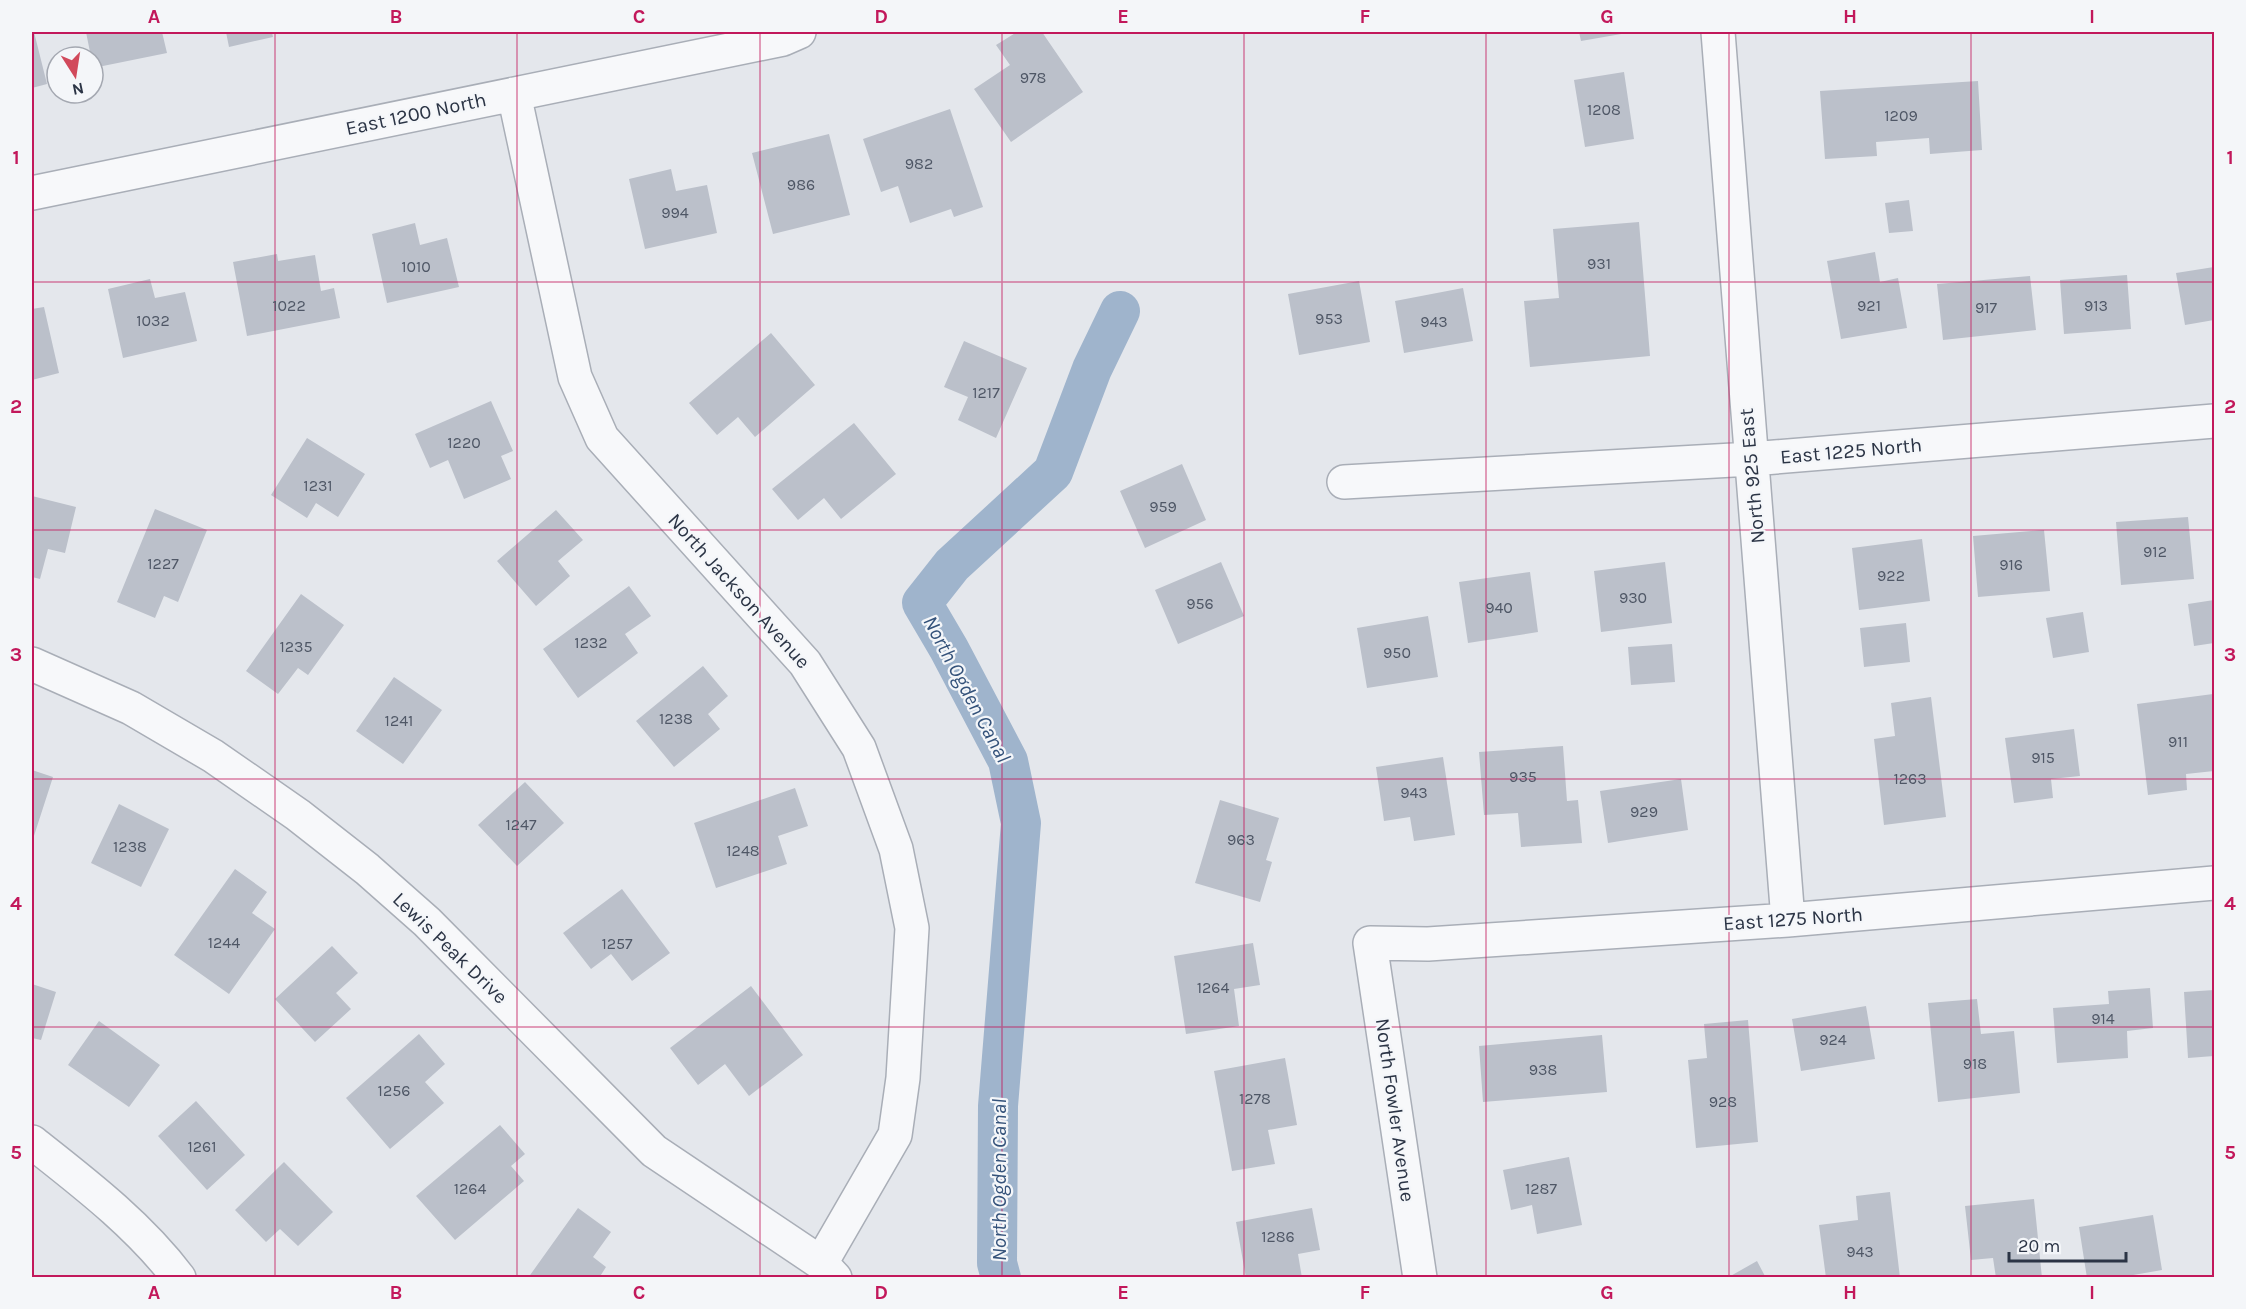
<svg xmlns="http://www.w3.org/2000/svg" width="2246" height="1309" viewBox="0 0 2246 1309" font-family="Karla,sans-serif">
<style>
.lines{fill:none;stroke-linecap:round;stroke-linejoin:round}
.canal{stroke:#9fb4cc;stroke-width:40}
.building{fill:#bbc0ca}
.minor-casing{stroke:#a9aeb7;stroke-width:36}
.minor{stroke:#f7f8fa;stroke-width:33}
.grid{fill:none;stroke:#c2185b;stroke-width:1.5;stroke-opacity:0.55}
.labels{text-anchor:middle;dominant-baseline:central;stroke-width:4.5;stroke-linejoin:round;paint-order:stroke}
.number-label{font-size:16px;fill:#4f5766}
.street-label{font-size:20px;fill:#2b3445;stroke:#f4f6f9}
.water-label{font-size:21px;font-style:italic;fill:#34527a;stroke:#f4f6f9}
.neatline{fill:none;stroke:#c2185b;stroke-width:2}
.grid-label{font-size:20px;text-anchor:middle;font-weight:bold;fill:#c2185b}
</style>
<rect width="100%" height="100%" fill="#e4e7ec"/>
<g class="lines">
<!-- canal -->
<path class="canal" d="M 1001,1278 L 997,1263 L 998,1106 L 1021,823 L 1008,761 L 949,649 L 922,603 L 952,565 L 1053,472 L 1092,369 L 1120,311"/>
</g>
<!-- building -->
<path class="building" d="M 32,32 L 34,32 L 47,84 L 32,88 Z
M 86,32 L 162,32 L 167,53 L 93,68 L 93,57 L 91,57 Z
M 226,32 L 272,32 L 273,37 L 229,47 Z
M 1017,32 L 1042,32 L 1083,92 L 1011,142 L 974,89 L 1010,65 L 996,45 Z
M 1579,32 L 1627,32 L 1627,33 L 1581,41 Z
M 1624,72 L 1634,139 L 1585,147 L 1574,80 Z
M 1978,81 L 1982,150 L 1930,154 L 1929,138 L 1876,142 L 1877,156 L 1825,159 L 1820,91 Z
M 950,109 L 983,207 L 954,217 L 951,209 L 910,223 L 898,186 L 881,192 L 863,139 Z
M 829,134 L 850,215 L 773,234 L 752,153 Z
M 671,169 L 676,191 L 707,185 L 717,233 L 645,249 L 629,179 Z
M 1909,200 L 1913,231 L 1889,233 L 1885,203 Z
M 1639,222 L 1650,356 L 1530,367 L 1524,301 L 1559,298 L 1553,229 Z
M 415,223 L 420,245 L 447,238 L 459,287 L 387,303 L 372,234 Z
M 1875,252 L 1880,282 L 1898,278 L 1907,328 L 1841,339 L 1827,261 Z
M 277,254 L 278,261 L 315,255 L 321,291 L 334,288 L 340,318 L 247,336 L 233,262 Z
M 2214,267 L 2214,320 L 2185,325 L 2176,273 Z
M 2127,275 L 2131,329 L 2064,334 L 2060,280 Z
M 2030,276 L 2036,330 L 1943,340 L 1937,284 Z
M 150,279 L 155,298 L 185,292 L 197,341 L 123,358 L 108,289 Z
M 1359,281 L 1370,342 L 1299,355 L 1288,294 Z
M 1463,288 L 1473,341 L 1404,353 L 1395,301 Z
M 44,307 L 59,373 L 32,380 L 32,309 Z
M 771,333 L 815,385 L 755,437 L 738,417 L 717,435 L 689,403 Z
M 964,341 L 1027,368 L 996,438 L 958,420 L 968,397 L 944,387 Z
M 491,401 L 513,451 L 501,456 L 511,479 L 464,499 L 448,460 L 430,468 L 415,434 Z
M 854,423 L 896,474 L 841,519 L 824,498 L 798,520 L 772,489 Z
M 307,438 L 365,474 L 338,517 L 316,503 L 307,518 L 271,495 Z
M 1182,464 L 1206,520 L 1145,548 L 1120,491 Z
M 32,496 L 76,507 L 65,553 L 48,549 L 40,579 L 32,577 Z
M 155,509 L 207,530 L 178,602 L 164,596 L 155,618 L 117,602 Z
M 556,510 L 583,540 L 558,561 L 570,576 L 536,606 L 497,561 Z
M 2188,517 L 2194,579 L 2121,585 L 2116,522 Z
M 2044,530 L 2050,591 L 1978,597 L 1973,536 Z
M 1922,539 L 1930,601 L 1859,610 L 1852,548 Z
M 1221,562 L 1244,616 L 1178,644 L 1155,590 Z
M 1665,562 L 1672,623 L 1601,632 L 1594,571 Z
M 1530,572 L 1538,632 L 1468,643 L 1459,582 Z
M 629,586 L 651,616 L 625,634 L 638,653 L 578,698 L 543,649 Z
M 301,594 L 344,625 L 308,675 L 298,668 L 278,694 L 246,671 Z
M 2214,600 L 2214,643 L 2194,646 L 2188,604 Z
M 2083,612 L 2089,652 L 2053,658 L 2046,618 Z
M 1428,616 L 1438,677 L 1367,688 L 1357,628 Z
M 1906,623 L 1910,662 L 1864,667 L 1860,628 Z
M 1672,644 L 1675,682 L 1631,685 L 1628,647 Z
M 703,666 L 728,696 L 708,714 L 720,729 L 674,767 L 636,721 Z
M 394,677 L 442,710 L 403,764 L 356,731 Z
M 2213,694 L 2214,771 L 2186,774 L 2187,790 L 2148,795 L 2137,704 Z
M 1931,697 L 1946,817 L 1884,825 L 1874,739 L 1895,736 L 1891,703 Z
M 2074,729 L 2080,776 L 2051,779 L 2053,798 L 2014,803 L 2005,738 Z
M 1563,746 L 1567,801 L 1578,800 L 1582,843 L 1521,847 L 1518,813 L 1484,815 L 1479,752 Z
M 1443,757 L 1455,835 L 1414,841 L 1410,817 L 1384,821 L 1376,767 Z
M 32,770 L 53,777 L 32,842 Z
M 1681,779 L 1688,830 L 1608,843 L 1600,791 Z
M 525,782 L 564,823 L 517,866 L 478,825 Z
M 795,788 L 808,826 L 778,836 L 787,864 L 716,888 L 694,823 Z
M 1220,800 L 1279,818 L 1266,860 L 1272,862 L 1260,902 L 1195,883 Z
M 119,804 L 169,829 L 141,887 L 91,863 Z
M 235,869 L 267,892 L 252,913 L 275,929 L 229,994 L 174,955 Z
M 622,889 L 670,953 L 632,981 L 611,954 L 591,969 L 563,933 Z
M 1253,943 L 1260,985 L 1234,989 L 1239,1026 L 1186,1034 L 1174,956 Z
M 332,946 L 358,973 L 336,993 L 351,1009 L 315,1042 L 275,999 Z
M 32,984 L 56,992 L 41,1040 L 32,1038 Z
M 751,986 L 803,1055 L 749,1096 L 725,1064 L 698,1085 L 670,1048 Z
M 2150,988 L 2153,1028 L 2127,1031 L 2128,1058 L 2057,1063 L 2053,1008 L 2109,1004 L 2108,991 Z
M 2214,990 L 2214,1056 L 2188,1058 L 2184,992 Z
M 1977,999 L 1981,1034 L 2014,1031 L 2020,1093 L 1938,1102 L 1928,1003 Z
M 1866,1006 L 1875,1059 L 1801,1071 L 1792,1019 Z
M 1748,1020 L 1758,1142 L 1696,1148 L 1688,1060 L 1707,1058 L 1704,1024 Z
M 99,1021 L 160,1065 L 129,1107 L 68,1065 Z
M 419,1034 L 445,1064 L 425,1082 L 444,1103 L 390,1149 L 346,1098 Z
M 1602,1035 L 1607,1092 L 1483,1102 L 1479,1046 Z
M 1285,1058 L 1297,1125 L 1268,1130 L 1275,1164 L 1232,1171 L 1214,1071 Z
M 196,1101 L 245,1155 L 207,1190 L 158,1136 Z
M 500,1125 L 525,1154 L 511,1166 L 524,1181 L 455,1240 L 416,1196 Z
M 1569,1157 L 1582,1225 L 1537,1234 L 1532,1205 L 1511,1210 L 1503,1170 Z
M 284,1162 L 333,1212 L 298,1246 L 280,1229 L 266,1242 L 235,1210 Z
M 1890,1192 L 1900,1278 L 1826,1278 L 1819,1225 L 1858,1220 L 1856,1196 Z
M 2034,1199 L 2042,1278 L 1996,1278 L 1993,1258 L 1971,1260 L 1965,1206 Z
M 578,1208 L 611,1232 L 593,1257 L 606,1267 L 599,1278 L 528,1278 Z
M 1312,1208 L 1320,1250 L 1298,1254 L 1302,1278 L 1246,1278 L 1236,1222 Z
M 2153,1215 L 2162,1270 L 2116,1278 L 2087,1278 L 2079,1227 Z
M 1757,1261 L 1766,1278 L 1727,1278 Z"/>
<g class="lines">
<defs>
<path id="minor" d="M 1718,32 L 1788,920
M 514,94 L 575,377 L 602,438 L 805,663 L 859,748 L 896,849 L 912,928 L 903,1078 L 895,1135 L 821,1263
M 32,193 L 783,39 L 799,32
M 1344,482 L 1751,459 L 2214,421
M 32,664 L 131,708 L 213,756 L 298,815 L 367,869 L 427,922 L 654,1151 L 821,1263 L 835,1278
M 32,1142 C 84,1183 139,1225 179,1278
M 1420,1278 L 1370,943 L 1428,944 L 1788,920 L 2214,883"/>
</defs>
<!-- minor casing -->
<use href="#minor" class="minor-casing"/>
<!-- minor -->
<use href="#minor" class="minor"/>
</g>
<!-- grid -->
<path class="grid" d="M 275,32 L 275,1278M 517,32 L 517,1278M 760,32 L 760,1278M 1002,32 L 1002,1278M 1244,32 L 1244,1278M 1486,32 L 1486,1278M 1729,32 L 1729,1278M 1971,32 L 1971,1278M 32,282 L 2214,282M 32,530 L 2214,530M 32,779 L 2214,779M 32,1027 L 2214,1027"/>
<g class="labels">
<!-- number labels -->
<g class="number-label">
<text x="1033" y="77">978</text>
<text x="1604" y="109">1208</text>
<text x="1901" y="115">1209</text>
<text x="919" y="163">982</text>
<text x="801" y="184">986</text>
<text x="675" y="212">994</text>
<text x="1599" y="263">931</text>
<text x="416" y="266">1010</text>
<text x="289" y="305">1022</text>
<text x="1869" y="305">921</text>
<text x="2096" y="305">913</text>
<text x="1986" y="307">917</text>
<text x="1329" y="318">953</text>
<text x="153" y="320">1032</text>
<text x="1434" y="321">943</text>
<text x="986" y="392">1217</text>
<text x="464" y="442">1220</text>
<text x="318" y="485">1231</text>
<text x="1163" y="506">959</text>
<text x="2155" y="551">912</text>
<text x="163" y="563">1227</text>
<text x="2011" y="564">916</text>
<text x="1891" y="575">922</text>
<text x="1633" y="597">930</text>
<text x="1200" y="603">956</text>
<text x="1499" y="607">940</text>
<text x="591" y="642">1232</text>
<text x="296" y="646">1235</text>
<text x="1397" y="652">950</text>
<text x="676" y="718">1238</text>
<text x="399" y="720">1241</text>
<text x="2178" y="741">911</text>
<text x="2043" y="757">915</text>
<text x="1523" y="776">935</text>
<text x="1910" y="778">1263</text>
<text x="1414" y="792">943</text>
<text x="1644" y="811">929</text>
<text x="521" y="824">1247</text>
<text x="1241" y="839">963</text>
<text x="130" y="846">1238</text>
<text x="743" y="850">1248</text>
<text x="224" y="942">1244</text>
<text x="617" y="943">1257</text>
<text x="1213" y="987">1264</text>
<text x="2103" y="1018">914</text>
<text x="1833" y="1039">924</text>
<text x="1975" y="1063">918</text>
<text x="1543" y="1069">938</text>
<text x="394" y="1090">1256</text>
<text x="1255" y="1098">1278</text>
<text x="1723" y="1101">928</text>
<text x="202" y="1146">1261</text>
<text x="470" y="1188">1264</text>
<text x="1541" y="1188">1287</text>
<text x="1278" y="1236">1286</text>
<text x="1860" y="1251">943</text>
</g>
<!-- street labels -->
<g class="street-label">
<text transform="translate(416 114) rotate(-12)">East 1200 North</text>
<text transform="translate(1851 451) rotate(-5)">East 1225 North</text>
<text transform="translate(1752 476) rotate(-95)">North 925 East</text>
<text transform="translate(739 591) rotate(48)">North Jackson Avenue</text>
<text transform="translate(1793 919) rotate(-4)">East 1275 North</text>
<text transform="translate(450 948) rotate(44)">Lewis Peak Drive</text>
<text transform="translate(1395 1110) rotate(82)">North Fowler Avenue</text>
</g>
<!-- water labels -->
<g class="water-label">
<text transform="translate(967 689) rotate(62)">North Ogden Canal</text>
<text transform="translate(999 1180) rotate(-90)">North Ogden Canal</text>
</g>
</g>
<!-- border -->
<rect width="2246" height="1309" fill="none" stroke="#f4f6f9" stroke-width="66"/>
<!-- north arrow -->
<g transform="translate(75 75) rotate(168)"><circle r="28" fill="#f4f6f9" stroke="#a4a8b1" stroke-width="1.5"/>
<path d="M0-4.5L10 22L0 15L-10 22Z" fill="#d1495b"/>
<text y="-9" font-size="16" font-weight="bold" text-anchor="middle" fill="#2b3445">N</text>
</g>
<!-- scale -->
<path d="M2009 1252v9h117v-9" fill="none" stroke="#2b3445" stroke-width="3"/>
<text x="2018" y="1252" font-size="18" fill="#2b3445" stroke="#f4f6f9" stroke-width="4.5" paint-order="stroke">20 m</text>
<rect x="33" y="33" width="2180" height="1243" class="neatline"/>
<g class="grid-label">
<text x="154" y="23">A</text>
<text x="396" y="23">B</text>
<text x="639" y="23">C</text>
<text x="881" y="23">D</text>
<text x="1123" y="23">E</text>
<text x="1365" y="23">F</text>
<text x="1607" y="23">G</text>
<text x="1850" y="23">H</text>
<text x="2092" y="23">I</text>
<text x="16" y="164">1</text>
<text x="2230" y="164">1</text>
<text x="16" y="413">2</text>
<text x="2230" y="413">2</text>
<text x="16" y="661">3</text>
<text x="2230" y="661">3</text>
<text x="16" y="910">4</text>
<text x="2230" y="910">4</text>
<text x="16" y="1159">5</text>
<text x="2230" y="1159">5</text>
<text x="154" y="1299">A</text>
<text x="396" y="1299">B</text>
<text x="639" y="1299">C</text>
<text x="881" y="1299">D</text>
<text x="1123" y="1299">E</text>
<text x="1365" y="1299">F</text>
<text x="1607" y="1299">G</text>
<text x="1850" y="1299">H</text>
<text x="2092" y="1299">I</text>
</g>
</svg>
